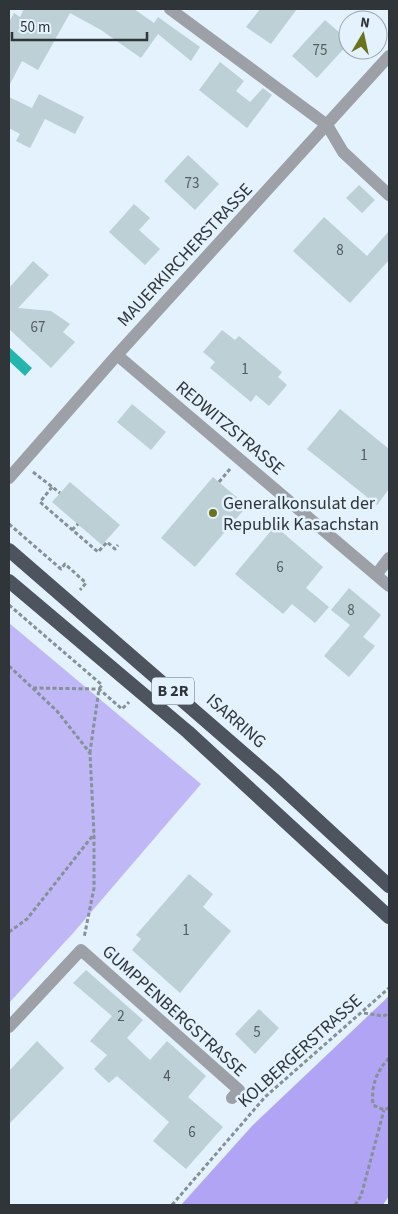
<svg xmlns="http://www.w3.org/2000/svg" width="398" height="1214" viewBox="0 0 398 1214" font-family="'Source Sans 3',sans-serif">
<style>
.green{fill:#c0b7f7}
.forest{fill:#b1a4f5}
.water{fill:#25b5af}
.building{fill:#bdd0d5}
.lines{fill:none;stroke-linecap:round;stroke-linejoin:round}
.path{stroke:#869097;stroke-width:3;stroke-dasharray:4 2.5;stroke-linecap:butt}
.minor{stroke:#9da0a6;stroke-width:12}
.trunk{stroke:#4e545e;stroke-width:14}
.poi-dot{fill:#6a731c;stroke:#e3f2fd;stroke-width:2}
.labels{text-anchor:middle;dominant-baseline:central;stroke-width:5;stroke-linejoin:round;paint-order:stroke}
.number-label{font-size:15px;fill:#525c60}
.shield{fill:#e3f2fd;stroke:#656e74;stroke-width:1}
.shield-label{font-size:16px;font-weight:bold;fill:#2f3539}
.street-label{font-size:18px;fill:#2f3539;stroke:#e3f2fd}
.poi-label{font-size:18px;fill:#2f3539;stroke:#e3f2fd;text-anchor:start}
</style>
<rect width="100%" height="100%" fill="#e3f2fd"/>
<!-- green -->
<path class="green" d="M 9,623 L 201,784 L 74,932 L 9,1003 Z"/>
<!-- forest -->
<path class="forest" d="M 389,996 L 389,1196 L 383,1205 L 181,1205 L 252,1126 Z"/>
<!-- water -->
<path class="water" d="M 9,347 L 32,368 L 25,376 L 9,361 Z"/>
<!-- building -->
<path class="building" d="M 24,9 L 134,9 L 154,23 L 158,17 L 200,47 L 191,61 L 158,34 L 141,58 L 101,30 L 70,13 L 38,70 L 22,61 L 9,86 L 9,22 L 14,13 L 20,17 Z
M 260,9 L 297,9 L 271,44 L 246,27 Z
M 325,20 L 348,40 L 348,44 L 317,78 L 292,56 Z
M 220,62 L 244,81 L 236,91 L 250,102 L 263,88 L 272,95 L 247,128 L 199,90 Z
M 39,94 L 84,117 L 75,134 L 45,119 L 30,148 L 16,141 L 20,134 L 9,128 L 9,97 L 32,108 Z
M 188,155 L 219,184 L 195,210 L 164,181 Z
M 359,185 L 375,200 L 362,213 L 346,198 Z
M 134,204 L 150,218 L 139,230 L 160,249 L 145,265 L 109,232 Z
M 324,217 L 367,256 L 389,231 L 389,260 L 350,303 L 293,251 Z
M 33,261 L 49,275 L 18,308 L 51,311 L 70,324 L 63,332 L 75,342 L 51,368 L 9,329 L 9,288 Z
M 222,330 L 235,340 L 239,336 L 282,372 L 278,377 L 287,385 L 269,406 L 256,395 L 251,402 L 210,368 L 215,362 L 203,352 Z
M 132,404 L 166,432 L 151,450 L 117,422 Z
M 340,409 L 389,449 L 389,489 L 377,505 L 307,449 Z
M 213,477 L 247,506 L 195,567 L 161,538 Z
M 70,482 L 120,525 L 102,545 L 52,502 Z
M 275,526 L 323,567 L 306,588 L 329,607 L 315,623 L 292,604 L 283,614 L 235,574 Z
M 349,588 L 381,615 L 363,637 L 375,646 L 349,677 L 324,656 L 350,625 L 331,610 Z
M 189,874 L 213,894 L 203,907 L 231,931 L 180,993 L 132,950 L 141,939 L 136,935 Z
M 86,970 L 143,1020 L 127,1038 L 150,1060 L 167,1041 L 206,1076 L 188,1097 L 223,1127 L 186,1169 L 153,1141 L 169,1122 L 117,1076 L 109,1083 L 94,1069 L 107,1055 L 90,1041 L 112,1016 L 73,983 Z
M 259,1009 L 279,1028 L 255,1054 L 235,1034 Z
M 37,1041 L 64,1068 L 9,1124 L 9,1071 Z"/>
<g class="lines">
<!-- path -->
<path class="path" d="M 33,472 L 60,493
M 219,482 L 230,469
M 52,487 L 40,502 L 98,552 L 107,542 L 115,549 L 118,545
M 9,524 L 61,569 L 65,564 L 86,583 L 80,590
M 72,530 L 78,524
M 9,605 L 102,685 L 99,689 L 90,752
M 9,666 L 57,711 L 90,753 L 94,834 L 94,888 L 84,938
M 33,688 L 99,689 L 122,709 L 129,702
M 9,932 L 27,919 L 94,834
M 364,1013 L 383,1016 L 389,1014
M 389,1058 C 376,1072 371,1086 373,1105 L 384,1110 L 389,1108
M 172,1205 L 265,1097 L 389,988
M 355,1205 L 361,1196 L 384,1110"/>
<!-- minor -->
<path class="minor" d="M 170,9 L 327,125 L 343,152 L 389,195
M 117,355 L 389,586
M 9,478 L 117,355 L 389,56
M 376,575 L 389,558
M 9,1027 L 81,950 L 239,1090 L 232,1098"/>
<!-- trunk -->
<path class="trunk" d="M 9,550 L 273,779 L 389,886
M 9,581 L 188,732 L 389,917"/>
</g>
<!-- markers -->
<circle class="poi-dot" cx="213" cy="513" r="5"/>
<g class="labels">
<!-- number labels -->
<g class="number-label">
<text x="320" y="50">75</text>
<text x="192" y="183">73</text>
<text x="340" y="250">8</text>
<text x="38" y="327">67</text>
<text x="245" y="369">1</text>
<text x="364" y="455">1</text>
<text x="280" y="567">6</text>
<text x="351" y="610">8</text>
<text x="186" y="930">1</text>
<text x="121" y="1016">2</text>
<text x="257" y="1032">5</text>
<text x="167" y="1076">4</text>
<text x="192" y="1132">6</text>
</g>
<!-- shield labels -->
<rect class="shield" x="152" y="677.5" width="42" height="27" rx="4"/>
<g class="shield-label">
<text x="173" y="691">B 2R</text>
</g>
<!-- street labels -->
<g class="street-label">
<text transform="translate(185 255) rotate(-47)">MAUERKIRCHERSTRASSE</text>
<text transform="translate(230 428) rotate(40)">REDWITZSTRASSE</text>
<text transform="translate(236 721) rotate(41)">ISARRING</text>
<text transform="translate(174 1011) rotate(42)">GUMPPENBERGSTRASSE</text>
<text transform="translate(300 1051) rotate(-42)">KOLBERGERSTRASSE</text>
</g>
<!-- poi labels -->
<g class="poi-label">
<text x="223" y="503">Generalkonsulat der<tspan x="223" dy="21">Republik Kasachstan</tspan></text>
</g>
</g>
<!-- border -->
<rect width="398" height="1214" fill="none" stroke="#2f3539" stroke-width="20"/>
<!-- north arrow -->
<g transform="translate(363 35) rotate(9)"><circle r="24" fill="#e3f2fd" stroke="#9ba6af"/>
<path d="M0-4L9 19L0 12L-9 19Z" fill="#6a731c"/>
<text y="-8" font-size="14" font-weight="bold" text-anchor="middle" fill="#2f3539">N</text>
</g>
<!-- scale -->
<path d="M12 32v8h135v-8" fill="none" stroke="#2f3539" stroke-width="2.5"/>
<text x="20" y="32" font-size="15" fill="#2f3539" stroke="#e3f2fd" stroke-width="4" paint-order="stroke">50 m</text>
</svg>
